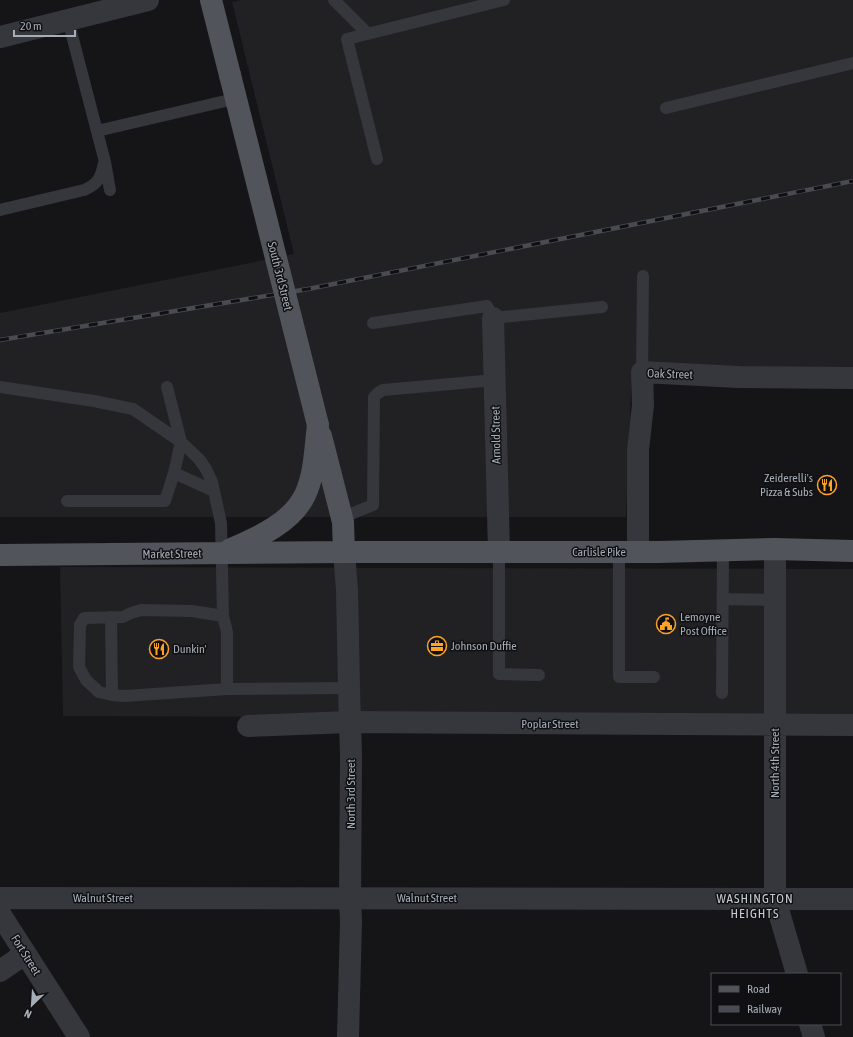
<svg xmlns="http://www.w3.org/2000/svg" width="853" height="1037" viewBox="0 0 853 1037" font-family="'Asap Condensed',sans-serif">
<style>
.built{fill:#212124}
.lines{fill:none;stroke-linecap:round;stroke-linejoin:round}
.service{stroke:#35373c;stroke-width:12}
.minor{stroke:#35373c;stroke-width:22}
.tertiary{stroke:#35373c;stroke-width:22}
.primary{stroke:#51545b;stroke-width:22}
.rail-casing{stroke:#484b51;stroke-width:4.5}
.rail{stroke:#101012;stroke-width:3;stroke-dasharray:9;stroke-linecap:butt}
.primary-bridge{stroke:#51545b;stroke-width:22}
.labels{text-anchor:middle;dominant-baseline:central;stroke-width:3;stroke-linejoin:round;paint-order:stroke}
.street-label{font-size:12px;fill:#a5adb8;stroke:#101012}
.poi-label{font-size:12px;fill:#a5adb8;stroke:#101012;text-anchor:start}
.neighbourhood-label{font-size:13px;letter-spacing:1px;fill:#c7cbd3;stroke:#101012}
</style>
<rect width="100%" height="100%" fill="#151517"/>
<!-- built -->
<path class="built" d="M 241,0 L 853,0 L 853,368 L 632,367 L 626,517 L 0,517 L 0,313 L 294,254 L 232,2 Z
M 60,567 L 853,569 L 853,719 L 63,716 Z"/>
<g class="lines">
<!-- service -->
<path class="service" d="M 334,0 L 368,34
M 68,20 L 105,162 L 110,190
M 666,108 L 853,63
M 97,131 L 234,99
M 377,159 L 347,39 L 504,0
M 0,210 L 84,190 C 98,184 101,178 104,163
M 373,323 L 487,306 L 493,318 L 602,307
M 642,372 L 643,276
M 0,387 L 94,401 L 133,409 L 181,442 L 174,473
M 167,387 L 181,442 L 199,459 L 206,469 L 212,482 L 221,523 L 223,616 L 227,632 L 227,689
M 67,501 L 165,501 L 174,473 L 214,491
M 341,518 L 373,505 L 374,397 L 378,393 L 383,390 L 495,380
M 499,552 L 499,674 L 539,675
M 619,552 L 619,677 L 654,677
M 723,599 L 775,600
M 223,616 L 192,611 L 141,610 L 131,613 L 123,617 L 84,618 L 80,625 L 79,667 L 86,680 L 99,692 L 112,695 L 125,696 L 227,689 L 349,688
M 111,617 L 112,695
M 722,693 L 723,551"/>
<!-- minor -->
<path class="minor" d="M 0,37 L 148,0
M 493,318 L 499,552
M 775,549 L 775,899 L 797,974
M 638,552 L 638,450 L 643,405 L 642,372 L 738,377 L 853,378
M 248,726 L 349,722 L 853,725
M 0,898 L 853,899
M 0,914 L 79,1037
M 0,971 L 25,954
M 810,1024 L 814,1037"/>
<!-- tertiary -->
<path class="tertiary" d="M 344,552 L 347,590 L 349,688 L 351,755 L 350,898 L 351,921 L 348,1037"/>
<!-- primary -->
<path class="primary" d="M 211,0 L 230,75
M 321,436 L 343,522 L 344,552
M 229,550 C 256,538 291,524 305,495 C 315,474 315,448 318,425
M 0,555 L 344,552 L 659,552 L 775,549 L 853,551"/>
<defs>
<path id="rail" d="M 0,340 L 308,289 L 853,181"/>
</defs>
<!-- rail casing -->
<use href="#rail" class="rail-casing"/>
<!-- rail -->
<use href="#rail" class="rail"/>
<!-- primary-bridge -->
<path class="primary-bridge" d="M 230,75 L 318,425"/>
</g>
<!-- icons -->
<defs>
<symbol id="restaurant-ring" viewBox="-11 -11 22 22"><circle r="9.5" fill="#101012" stroke="#fea325" stroke-width="1.5"/><path d="M-5-6h1v4h1v-4h1v4h1v-4h1v5L-1.5 .5V6h-2V.5L-5-1ZM5-6V6H3V1.5H1.5Q1.5-4 5-6Z" fill="#fea325"/></symbol>
<symbol id="civic-ring" viewBox="-11 -11 22 22"><circle r="9.5" fill="#101012" stroke="#fea325" stroke-width="1.5"/><path d="M-.6-6.5H3V-4.5H.6V-3L4-1V1h2V6H-6V1h2V-1L-.6-3ZM-1.2 2.5V6h2.4V2.5Z" fill="#fea325"/></symbol>
<symbol id="office-ring" viewBox="-11 -11 22 22"><circle r="9.5" fill="#101012" stroke="#fea325" stroke-width="1.5"/><path d="M-6-3h4V-5.5h4V-3h4V5H-6ZM-1-4.5V-3h2v-1.5ZM-6 0V1H6V0Z" fill="#fea325"/></symbol>
</defs>
<g fill-rule="evenodd">
<use href="#restaurant-ring" x="816" y="474" width="22" height="22"/>
<use href="#civic-ring" x="655" y="613" width="22" height="22"/>
<use href="#office-ring" x="426" y="635" width="22" height="22"/>
<use href="#restaurant-ring" x="148" y="638" width="22" height="22"/>
</g>
<g class="labels">
<!-- street labels -->
<g class="street-label">
<text transform="translate(280 276) rotate(76)">South 3rd Street</text>
<text transform="translate(670 374) rotate(2)">Oak Street</text>
<text transform="translate(496 435) rotate(-91)">Arnold Street</text>
<text x="599" y="552">Carlisle Pike</text>
<text transform="translate(172 554) rotate(-1)">Market Street</text>
<text x="550" y="724">Poplar Street</text>
<text transform="translate(775 763) rotate(-90)">North 4th Street</text>
<text transform="translate(351 794) rotate(-90)">North 3rd Street</text>
<text x="103" y="898">Walnut Street</text>
<text x="427" y="898">Walnut Street</text>
<text transform="translate(26 955) rotate(58)">Fort Street</text>
</g>
<!-- poi labels -->
<g class="poi-label">
<text x="813" y="478" text-anchor="end">Zeiderelli's<tspan x="813" dy="14">Pizza &amp; Subs</tspan></text>
<text x="680" y="617">Lemoyne<tspan x="680" dy="14">Post Office</tspan></text>
<text x="451" y="646">Johnson Duffie</text>
<text x="173" y="649">Dunkin'</text>
</g>
<!-- neighbourhood labels -->
<g class="neighbourhood-label">
<text x="755" y="898">WASHINGTON<tspan x="755" dy="15">HEIGHTS</tspan></text>
</g>
</g>
<!-- legend -->
<rect x="711" y="973" width="130" height="52" fill="#101012" stroke="#4c4f54"/>
<rect x="719" y="986" width="20" height="6" fill="#51545b" stroke="#4c4f54"/>
<text x="747" y="993" font-size="12" fill="#a5adb8">Road</text>
<rect x="719" y="1006" width="20" height="6" fill="#484b51" stroke="#4c4f54"/>
<text x="747" y="1013" font-size="12" fill="#a5adb8">Railway</text>
<!-- north arrow -->
<g transform="translate(32 1005) rotate(205)" stroke="#101012" stroke-width="3" paint-order="stroke">
<path d="M0-3L7 15L0 10L-7 15Z" fill="#a5adb8"/>
<text y="-6" font-size="11" font-weight="bold" text-anchor="middle" fill="#a5adb8">N</text>
</g>
<!-- scale -->
<path d="M14 30v6h61v-6" fill="none" stroke="#a5adb8" stroke-width="2"/>
<text x="20" y="30" font-size="12" fill="#a5adb8" stroke="#101012" stroke-width="3" paint-order="stroke">20 m</text>
</svg>
